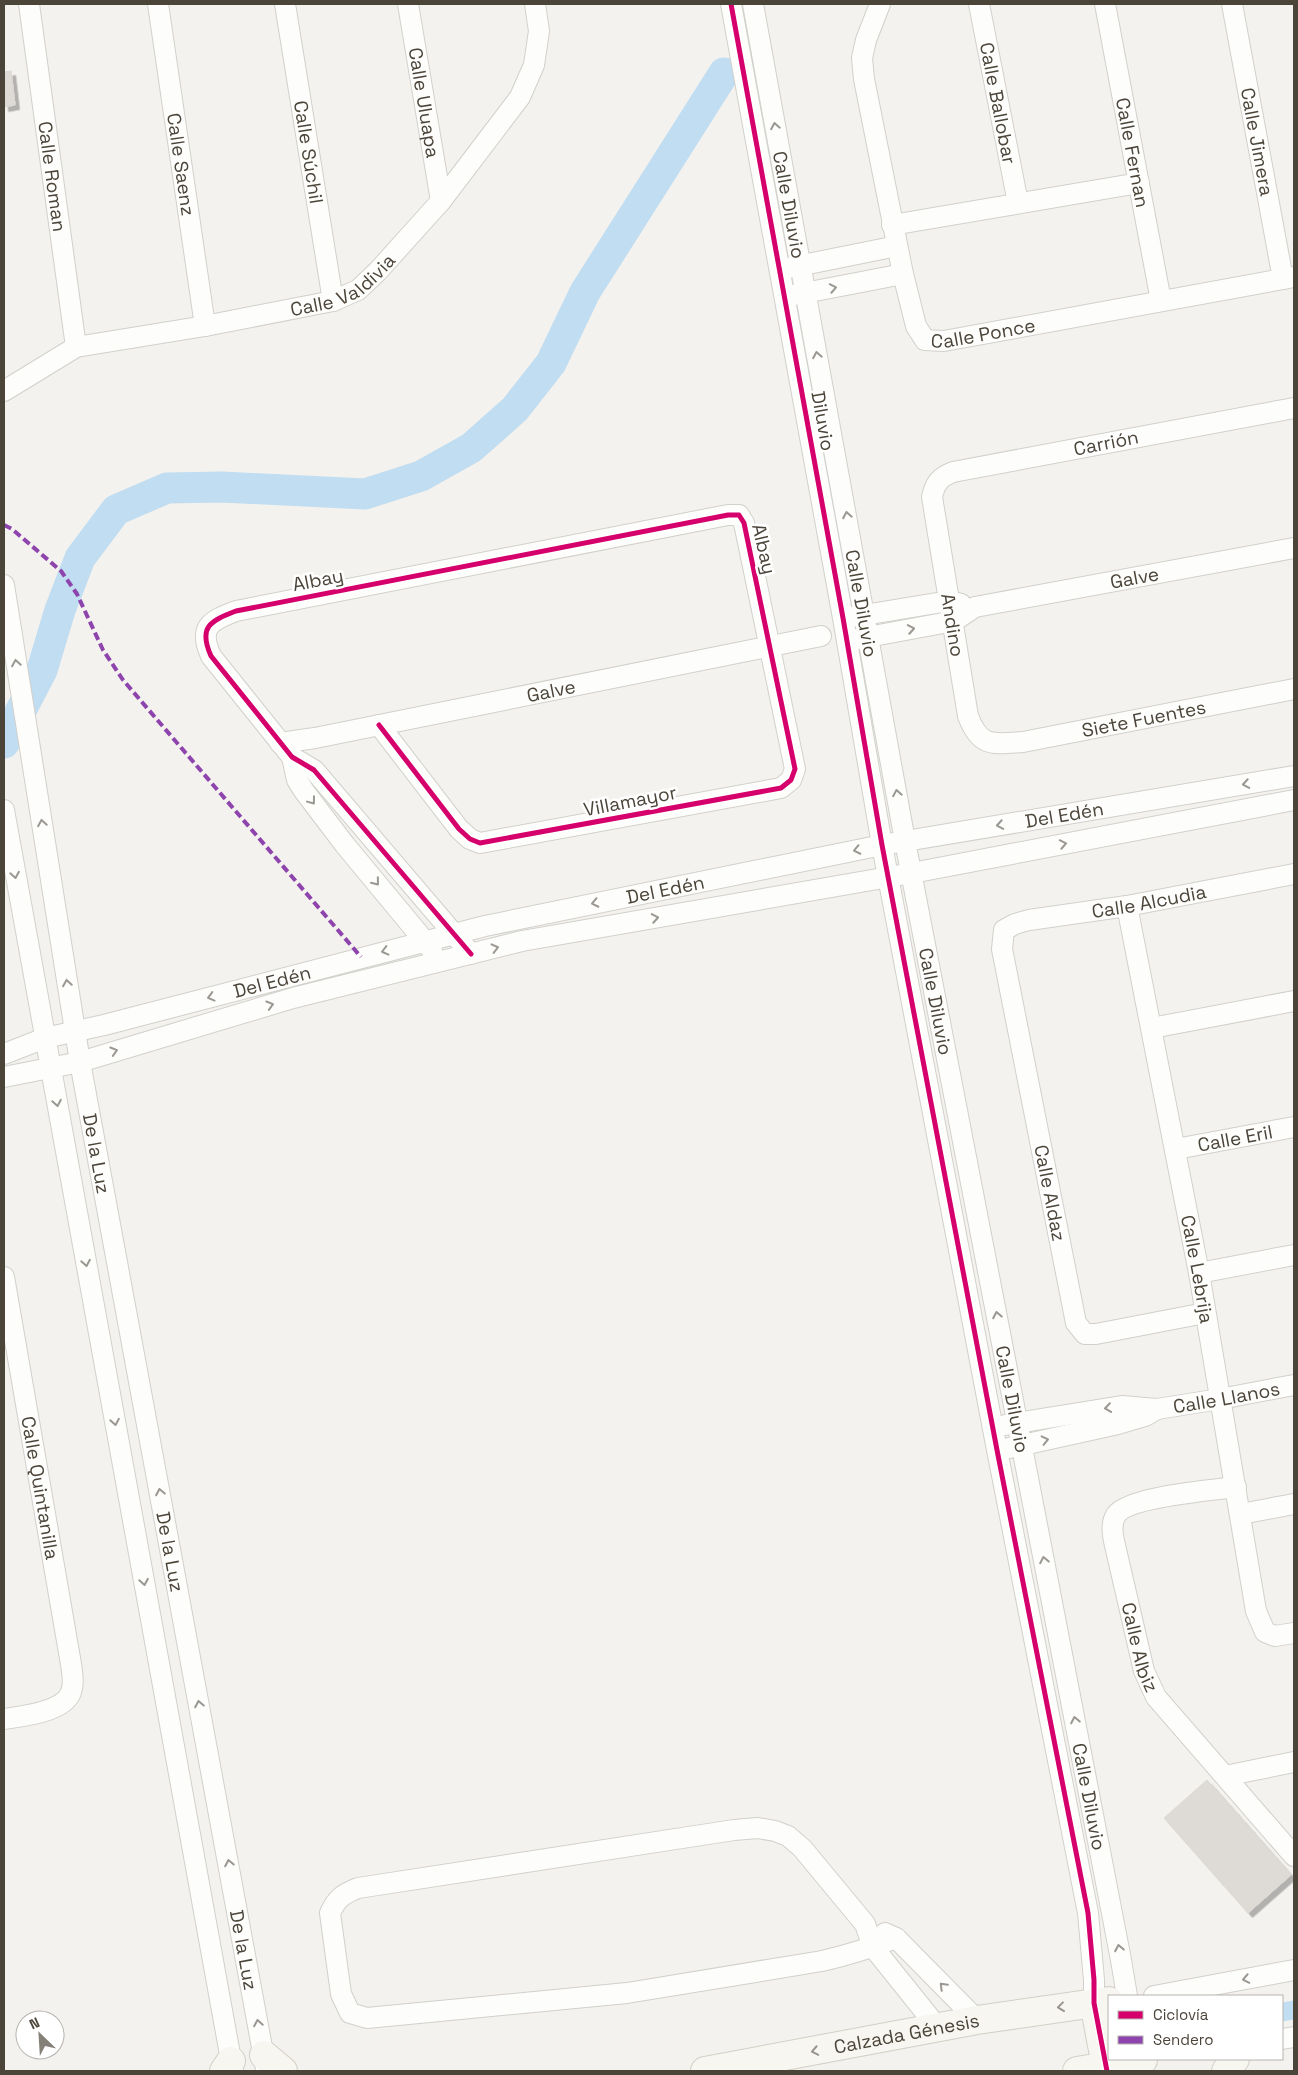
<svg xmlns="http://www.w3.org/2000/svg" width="1298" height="2075" viewBox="0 0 1298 2075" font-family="'Space Grotesk',sans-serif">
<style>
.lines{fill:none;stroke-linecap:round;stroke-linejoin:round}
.canal{stroke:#c0ddf1;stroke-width:19}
.river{stroke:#c0ddf1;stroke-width:31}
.building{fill:#dedbd6;stroke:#dcd9d4;filter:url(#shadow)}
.street-casing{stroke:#d2d0cb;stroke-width:22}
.secondary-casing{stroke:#d3cfc5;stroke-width:30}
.street{stroke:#fdfdfc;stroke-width:20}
.secondary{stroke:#f7f6f1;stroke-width:28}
.quiet{stroke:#8e44ad;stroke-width:4;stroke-dasharray:8 4;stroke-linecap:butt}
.cycleway-casing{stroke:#fff;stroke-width:8}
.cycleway{stroke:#d6006c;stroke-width:5}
.oneway{stroke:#9b9791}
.oneway2{stroke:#98948c}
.labels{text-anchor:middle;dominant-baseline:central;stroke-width:5;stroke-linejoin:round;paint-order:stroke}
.street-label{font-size:19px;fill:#4b4439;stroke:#fff}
</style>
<defs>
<filter id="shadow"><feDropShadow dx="4.5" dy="4.5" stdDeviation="0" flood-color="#0004"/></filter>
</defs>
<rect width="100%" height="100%" fill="#f4f2ee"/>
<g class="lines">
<!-- canal -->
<path class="canal" d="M 1282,2012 L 1294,2010"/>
<!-- river -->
<path class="river" d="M 4,743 L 42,670 L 60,610 L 80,558 L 116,510 L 167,488 L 222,487 L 365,494 L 421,476 L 471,448 L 515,409 L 551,363 L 585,292 L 724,73"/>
</g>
<!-- building -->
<path class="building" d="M 11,71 L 15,105 L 4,107 L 4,72 Z
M 1207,1780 L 1291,1875 L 1248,1913 L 1164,1818 Z"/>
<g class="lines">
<defs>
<g id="street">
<path id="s1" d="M 29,4 L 76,347"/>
<path id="s2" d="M 158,4 L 205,326"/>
<path id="s3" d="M 285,4 L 333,301"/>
<path id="s4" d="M 408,4 L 441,201"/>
<path d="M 731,4 L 843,618 L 882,845 L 997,1450 L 1088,1913 L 1094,1980 L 1094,2003"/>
<path id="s5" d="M 753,4 L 905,841 L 1121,1960 L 1127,1996"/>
<path id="s6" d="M 880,4 L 866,40 L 862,58 L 864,79 L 903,274 L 916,326 L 925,340 L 944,341 L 1294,277"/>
<path id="s7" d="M 979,4 L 1018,203"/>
<path id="s8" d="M 1105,4 L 1161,301"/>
<path id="s9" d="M 1232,4 L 1283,279"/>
<path d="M 892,225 L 1139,183"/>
<path d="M 788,268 L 897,246"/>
<path d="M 794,295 L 903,274"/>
<path id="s10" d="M 4,391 L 76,347 L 205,326 L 333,301 L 358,290 L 378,271 L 441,201 L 520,97 L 534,65 L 539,31 L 535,4"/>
<path id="s11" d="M 1294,408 L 953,472 C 940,477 935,483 932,497 L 968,716 C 980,748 993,744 1023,742 L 1294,689"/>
<path id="s12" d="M 4,585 L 80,1062 L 266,2069"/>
<path d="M 852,617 L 949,601 L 961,604"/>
<path id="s13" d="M 857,639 L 954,621 L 975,607 L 1294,548"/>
<path d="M 379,725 L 459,829 L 470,839 L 480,843 L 781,788 L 791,780 L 795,769 L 744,523 L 739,515 L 728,515 L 236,611 C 210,621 198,627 211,656 L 292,757 L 314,770 L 471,954"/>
<path id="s14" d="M 280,743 L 315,738 L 821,636"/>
<path d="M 292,757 L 297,780 L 304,791 L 345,845 L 432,950"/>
<path d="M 4,810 L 233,2071"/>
<path id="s15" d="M 1127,906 L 1199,1273 L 1256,1611 L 1265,1632 L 1275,1636 L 1294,1633"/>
<path d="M 1152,1028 L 1294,1001"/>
<path id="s16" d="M 4,1054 L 45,1038 L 104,1025 L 485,926 L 882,845 L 1294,776"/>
<path d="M 4,1077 L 80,1062 L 293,998 L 522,941 L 912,873 L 1294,800"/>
<path id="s17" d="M 1176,1149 L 1294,1127"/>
<path d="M 1199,1273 L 1294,1255"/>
<path id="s18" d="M 4,1277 L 71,1664 C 72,1672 74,1681 72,1688 C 69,1712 23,1716 4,1719"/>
<path id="s19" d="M 1205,1313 L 1096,1334 L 1085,1334 L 1076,1323 L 1002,949 L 1004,930 L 1015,924 L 1029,920 L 1127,906 L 1294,874"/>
<path id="s20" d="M 1005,1425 L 1122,1406 L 1157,1409 L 1220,1399 L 1294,1385"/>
<path d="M 1009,1448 L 1118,1424 L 1145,1416 L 1157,1409"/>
<path id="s21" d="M 1236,1487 C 1213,1490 1127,1497 1116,1515 C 1111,1523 1112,1532 1114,1541 L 1144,1671 L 1156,1697 L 1294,1856"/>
<path d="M 1241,1514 L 1294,1504"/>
<path d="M 1225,1776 L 1294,1762"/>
<path d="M 885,1933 L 896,1938 L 977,2020"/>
<path d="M 896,1938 C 871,1948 848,1955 822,1961 L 627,1993 L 367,2018 L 350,2013 L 341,1994 L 330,1913 C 337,1898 343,1894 358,1888 L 734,1830 L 758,1828 L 775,1831 L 788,1836 L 802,1848 L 865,1924 L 873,1947 L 938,2028"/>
<path d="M 1154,1996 L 1294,1970"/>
<path d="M 1282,2039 L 1294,2037"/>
</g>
<g id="secondary">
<path d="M 1094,2003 L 1107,2071"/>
<path d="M 264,2055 L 283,2071"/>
<path d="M 224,2071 L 231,2061"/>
<path id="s22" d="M 705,2071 L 977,2020 L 1109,2001"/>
<path d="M 1077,2071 L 1143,2060"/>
<path d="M 1226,2071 L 1235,2059"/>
</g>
</defs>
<!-- street casing -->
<use href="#street" class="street-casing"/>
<!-- secondary casing -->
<use href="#secondary" class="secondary-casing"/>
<!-- street -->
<use href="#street" class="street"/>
<!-- secondary -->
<use href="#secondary" class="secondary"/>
<!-- quiet -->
<path class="quiet" d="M 4,525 L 12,529 L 61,571 L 77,594 L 103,650 L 123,680 L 361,957"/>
<defs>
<path id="cycleway" d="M 731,4 L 843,618 L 882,845 L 997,1450 L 1088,1913 L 1094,1980 L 1094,2003 L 1107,2071
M 379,725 L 459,829 L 470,839 L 480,843 L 781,788 L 791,780 L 795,769 L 744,523 L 739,515 L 728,515 L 236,611 C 210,621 198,627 211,656 L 292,757 L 314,770 L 471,954"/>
</defs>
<!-- cycleway casing -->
<use href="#cycleway" class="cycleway-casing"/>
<!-- cycleway -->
<use href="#cycleway" class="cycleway"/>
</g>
<!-- one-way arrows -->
<defs><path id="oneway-chevron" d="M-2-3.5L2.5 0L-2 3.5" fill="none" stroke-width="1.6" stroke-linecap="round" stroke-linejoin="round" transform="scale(1.25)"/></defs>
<g class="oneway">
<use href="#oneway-chevron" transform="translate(775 126) rotate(-100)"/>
<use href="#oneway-chevron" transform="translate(833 288) rotate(-11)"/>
<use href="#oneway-chevron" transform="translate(817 355) rotate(-100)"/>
<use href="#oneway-chevron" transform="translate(847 515) rotate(-100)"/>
<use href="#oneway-chevron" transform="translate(911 629) rotate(-10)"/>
<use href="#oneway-chevron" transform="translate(16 663) rotate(-99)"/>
<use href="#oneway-chevron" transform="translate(1246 784) rotate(170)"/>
<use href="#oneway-chevron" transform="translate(897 793) rotate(-100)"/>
<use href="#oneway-chevron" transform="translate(312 801) rotate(53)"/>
<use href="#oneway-chevron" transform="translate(42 823) rotate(-99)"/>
<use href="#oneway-chevron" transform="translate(1000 825) rotate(170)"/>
<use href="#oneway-chevron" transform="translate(1063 844) rotate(-11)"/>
<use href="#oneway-chevron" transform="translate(857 850) rotate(168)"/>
<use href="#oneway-chevron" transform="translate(15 875) rotate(80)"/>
<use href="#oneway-chevron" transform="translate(376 882) rotate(51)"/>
<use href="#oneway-chevron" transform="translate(595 903) rotate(168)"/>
<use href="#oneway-chevron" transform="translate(655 918) rotate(-10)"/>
<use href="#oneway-chevron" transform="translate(495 948) rotate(-14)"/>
<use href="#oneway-chevron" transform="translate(385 951) rotate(166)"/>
<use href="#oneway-chevron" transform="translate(67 983) rotate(-99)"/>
<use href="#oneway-chevron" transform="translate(211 997) rotate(165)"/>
<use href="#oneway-chevron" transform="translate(270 1005) rotate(-17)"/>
<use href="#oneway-chevron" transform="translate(114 1051) rotate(-17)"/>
<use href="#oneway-chevron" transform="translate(57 1103) rotate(80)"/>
<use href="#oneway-chevron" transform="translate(86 1263) rotate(80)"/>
<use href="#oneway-chevron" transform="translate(997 1315) rotate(-101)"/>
<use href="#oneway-chevron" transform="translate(1108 1408) rotate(172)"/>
<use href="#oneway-chevron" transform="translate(115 1422) rotate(80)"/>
<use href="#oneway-chevron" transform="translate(1045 1440) rotate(-13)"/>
<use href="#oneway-chevron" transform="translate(160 1492) rotate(-101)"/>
<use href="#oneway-chevron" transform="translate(1044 1560) rotate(-101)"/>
<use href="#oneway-chevron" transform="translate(144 1582) rotate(80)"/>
<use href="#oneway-chevron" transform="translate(199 1704) rotate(-101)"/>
<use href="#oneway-chevron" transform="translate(1075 1720) rotate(-101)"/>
<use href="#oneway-chevron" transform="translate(229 1863) rotate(-101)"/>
<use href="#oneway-chevron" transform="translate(1119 1948) rotate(-101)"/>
<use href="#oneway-chevron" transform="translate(1246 1979) rotate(169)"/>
<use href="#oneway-chevron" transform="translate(943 1986) rotate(-135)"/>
<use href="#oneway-chevron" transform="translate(258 2023) rotate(-100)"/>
</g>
<g class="oneway2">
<use href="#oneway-chevron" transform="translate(1061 2007) rotate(173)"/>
<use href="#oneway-chevron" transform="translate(815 2051) rotate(169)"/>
</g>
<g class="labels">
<!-- street labels -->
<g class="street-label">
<text stroke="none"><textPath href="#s4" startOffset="100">Calle Uluapa</textPath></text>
<text stroke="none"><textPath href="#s7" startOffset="101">Calle Ballobar</textPath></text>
<text stroke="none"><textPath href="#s9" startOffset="140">Calle Jimera</textPath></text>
<text stroke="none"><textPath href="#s3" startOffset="150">Calle Súchil</textPath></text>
<text stroke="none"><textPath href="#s8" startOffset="151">Calle Fernan</textPath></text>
<text stroke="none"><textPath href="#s2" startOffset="162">Calle Saenz</textPath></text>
<text stroke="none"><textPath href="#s1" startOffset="174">Calle Roman</textPath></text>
<text stroke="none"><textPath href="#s5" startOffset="204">Calle Diluvio</textPath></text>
<text stroke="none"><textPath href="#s10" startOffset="361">Calle Valdivia</textPath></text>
<text stroke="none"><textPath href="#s6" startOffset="406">Calle Ponce</textPath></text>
<text transform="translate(823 421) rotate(80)">Diluvio</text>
<text transform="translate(1106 443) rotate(-11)">Carrión</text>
<text transform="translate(764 549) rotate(77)">Albay</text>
<text stroke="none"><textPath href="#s13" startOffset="286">Galve</textPath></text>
<text transform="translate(318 580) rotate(-11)">Albay</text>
<text stroke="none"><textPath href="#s5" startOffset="609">Calle Diluvio</textPath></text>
<text stroke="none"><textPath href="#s11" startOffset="511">Andino</textPath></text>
<text stroke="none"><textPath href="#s14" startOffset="276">Galve</textPath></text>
<text stroke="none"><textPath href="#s11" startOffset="795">Siete Fuentes</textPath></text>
<text transform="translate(630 801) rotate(-11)">Villamayor</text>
<text stroke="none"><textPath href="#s16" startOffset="1088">Del Edén</textPath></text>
<text stroke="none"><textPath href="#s16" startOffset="682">Del Edén</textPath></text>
<text stroke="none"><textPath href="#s19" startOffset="685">Calle Alcudia</textPath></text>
<text stroke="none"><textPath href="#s16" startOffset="278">Del Edén</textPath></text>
<text stroke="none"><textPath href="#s5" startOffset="1014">Calle Diluvio</textPath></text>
<text stroke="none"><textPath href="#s17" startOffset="60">Calle Eril</textPath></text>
<text stroke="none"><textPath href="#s12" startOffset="576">De la Luz</textPath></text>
<text transform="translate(1050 1193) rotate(79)">Calle Aldaz</text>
<text stroke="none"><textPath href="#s15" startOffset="370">Calle Lebrija</textPath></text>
<text stroke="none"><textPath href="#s20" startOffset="224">Calle Llanos</textPath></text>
<text stroke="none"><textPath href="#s5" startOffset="1419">Calle Diluvio</textPath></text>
<text stroke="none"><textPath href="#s18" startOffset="214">Calle Quintanilla</textPath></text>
<text stroke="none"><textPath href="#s12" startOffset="981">De la Luz</textPath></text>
<text stroke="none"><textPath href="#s21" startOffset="261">Calle Albiz</textPath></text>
<text stroke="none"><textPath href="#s5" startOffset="1824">Calle Diluvio</textPath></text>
<text stroke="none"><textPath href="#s12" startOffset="1386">De la Luz</textPath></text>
<text stroke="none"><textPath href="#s22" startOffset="205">Calzada Génesis</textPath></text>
</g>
</g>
<!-- border -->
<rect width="1298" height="2075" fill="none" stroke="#4b4439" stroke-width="10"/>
<!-- legend -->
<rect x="1108" y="1995" width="175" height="65" fill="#ffffff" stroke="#b7b4b0"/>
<rect x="1118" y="2011" width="25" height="8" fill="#d6006c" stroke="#b7b4b0"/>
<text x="1153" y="2020" font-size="15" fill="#4b4439">Ciclovía</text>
<rect x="1118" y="2036" width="25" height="8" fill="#8e44ad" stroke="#b7b4b0"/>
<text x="1153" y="2045" font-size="15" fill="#4b4439">Sendero</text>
<!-- north arrow -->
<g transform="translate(40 2035) rotate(335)"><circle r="24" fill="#ffffff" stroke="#b7b4b0"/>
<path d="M0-4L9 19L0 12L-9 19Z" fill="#868178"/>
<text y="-8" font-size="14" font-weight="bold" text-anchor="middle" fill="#4b4439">N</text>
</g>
</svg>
